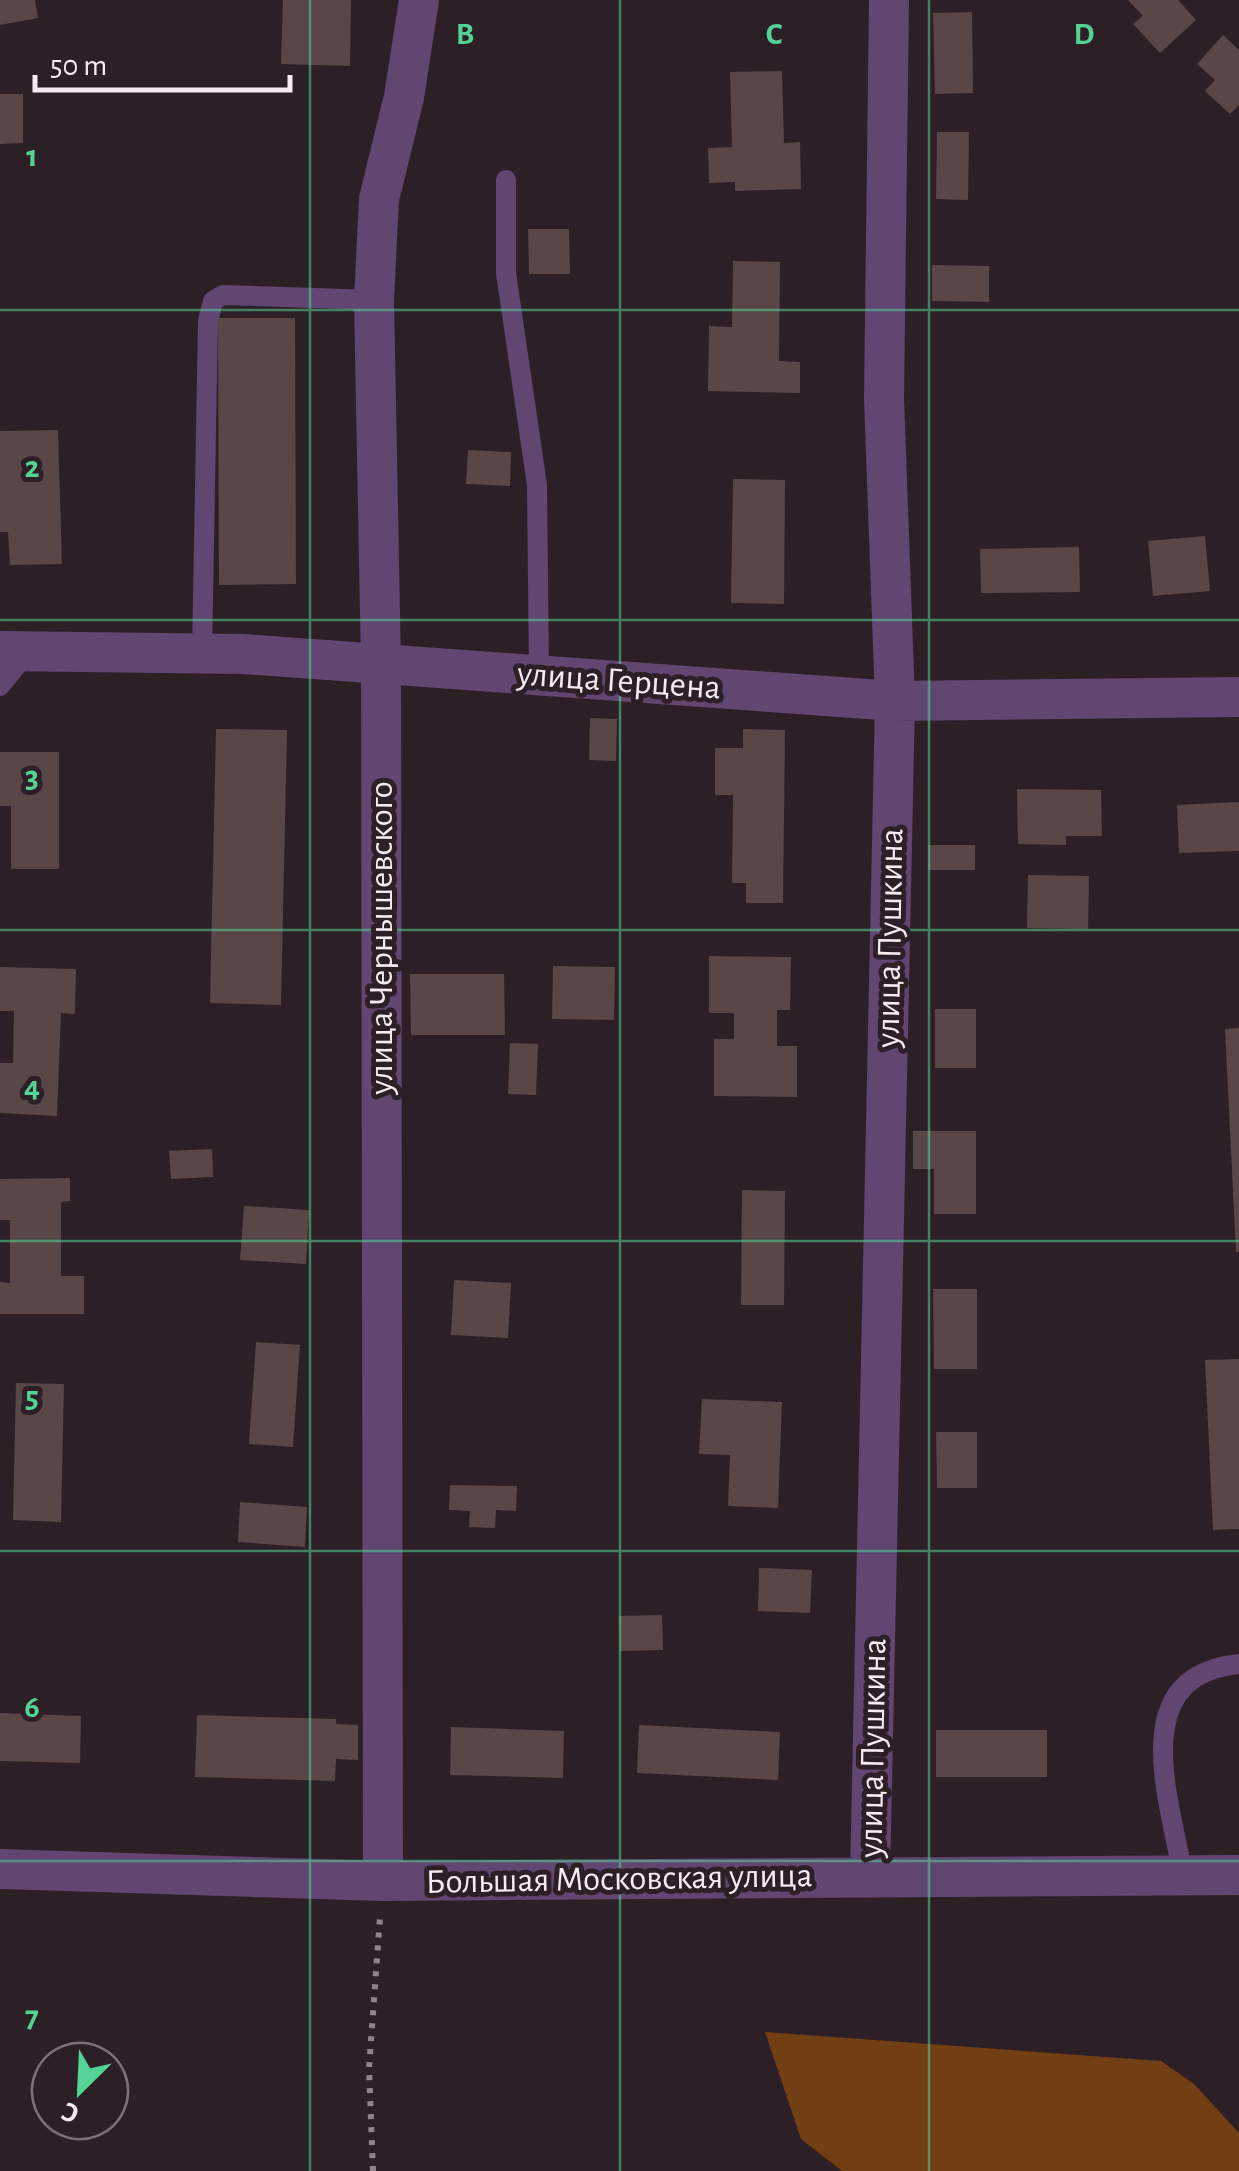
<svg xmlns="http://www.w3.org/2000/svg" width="1239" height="2171" viewBox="0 0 1239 2171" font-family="'Alegreya Sans',sans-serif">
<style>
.forest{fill:#723e13}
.building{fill:#594747}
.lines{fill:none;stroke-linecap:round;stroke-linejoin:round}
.path{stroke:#90848a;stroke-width:6;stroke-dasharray:5 8;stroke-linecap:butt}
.service{stroke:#614672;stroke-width:20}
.minor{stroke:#614672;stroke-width:40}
.grid{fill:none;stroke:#53d396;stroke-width:2.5;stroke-opacity:0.55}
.labels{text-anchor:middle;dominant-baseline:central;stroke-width:10;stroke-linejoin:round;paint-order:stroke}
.street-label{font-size:35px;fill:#f5ebf0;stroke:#2d1f26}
.grid-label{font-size:32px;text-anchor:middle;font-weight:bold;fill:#53d396;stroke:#2d1f26;stroke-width:10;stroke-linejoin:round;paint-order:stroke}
</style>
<rect width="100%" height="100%" fill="#2d1f26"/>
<!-- forest -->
<path class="forest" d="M 765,2032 L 1161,2061 L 1194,2084 L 1239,2133 L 1239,2171 L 842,2171 L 801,2139 Z"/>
<!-- building -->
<path class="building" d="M 0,0 L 35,0 L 38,18 L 0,25 Z
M 283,0 L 351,0 L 350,66 L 281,64 Z
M 1128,0 L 1178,0 L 1196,20 L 1160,53 L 1133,24 L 1143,16 Z
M 972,12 L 973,93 L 935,94 L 933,13 Z
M 1223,35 L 1239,50 L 1239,105 L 1230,114 L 1205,91 L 1215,80 L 1197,64 Z
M 782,71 L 784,143 L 800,142 L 801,189 L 735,191 L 735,182 L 709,183 L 708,148 L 732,147 L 730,72 Z
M 0,94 L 23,94 L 23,143 L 0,144 Z
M 937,132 L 969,132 L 968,200 L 936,199 Z
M 528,229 L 569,229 L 570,274 L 529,274 Z
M 733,261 L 780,262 L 779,361 L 800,362 L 800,393 L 708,391 L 709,326 L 732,327 Z
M 932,265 L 989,266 L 989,302 L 932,301 Z
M 218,318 L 295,318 L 296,584 L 219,585 Z
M 58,430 L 62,564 L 10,565 L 8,532 L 0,532 L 0,431 Z
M 468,450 L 511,452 L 510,486 L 466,484 Z
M 733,479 L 785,480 L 784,604 L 731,603 Z
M 1205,536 L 1210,591 L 1153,596 L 1148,541 Z
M 1079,547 L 1080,592 L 981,593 L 980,549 Z
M 590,718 L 617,719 L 616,761 L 589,760 Z
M 216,729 L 287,730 L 281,1005 L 210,1003 Z
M 743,729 L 785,730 L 783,903 L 746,903 L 746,883 L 732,883 L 733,795 L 715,795 L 715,748 L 743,748 Z
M 0,752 L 59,752 L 59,869 L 11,869 L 11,806 L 0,806 Z
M 1017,789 L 1101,790 L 1102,836 L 1066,836 L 1066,845 L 1018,844 Z
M 1239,802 L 1239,851 L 1179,853 L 1177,805 Z
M 928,845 L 975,845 L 975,870 L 928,870 Z
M 1028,875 L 1089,876 L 1088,929 L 1027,928 Z
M 709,956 L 791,957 L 790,1010 L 777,1010 L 777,1046 L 797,1046 L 797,1097 L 714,1096 L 714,1039 L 734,1039 L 734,1013 L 709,1013 Z
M 553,966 L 615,967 L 614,1020 L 552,1019 Z
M 0,967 L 76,969 L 75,1014 L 61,1013 L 57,1116 L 0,1113 L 0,1063 L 13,1063 L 14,1011 L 0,1011 Z
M 410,974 L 504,974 L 505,1035 L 411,1035 Z
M 935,1009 L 976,1009 L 976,1068 L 935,1068 Z
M 1239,1028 L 1239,1252 L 1236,1252 L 1225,1029 Z
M 510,1043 L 538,1044 L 536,1095 L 508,1094 Z
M 913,1131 L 976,1131 L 976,1214 L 934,1214 L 934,1169 L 913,1169 Z
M 212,1149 L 213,1177 L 171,1179 L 169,1151 Z
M 70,1178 L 70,1201 L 61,1202 L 61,1276 L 84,1276 L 84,1314 L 0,1314 L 0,1282 L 10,1283 L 10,1220 L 0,1220 L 0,1179 Z
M 742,1190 L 785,1191 L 784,1305 L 741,1305 Z
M 244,1206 L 309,1210 L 306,1264 L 240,1260 Z
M 454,1280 L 511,1283 L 508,1338 L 451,1335 Z
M 933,1289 L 977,1289 L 977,1369 L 934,1369 Z
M 256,1342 L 300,1345 L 293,1447 L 249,1444 Z
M 1239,1359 L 1239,1529 L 1213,1530 L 1205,1360 Z
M 16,1383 L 64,1384 L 61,1522 L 13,1520 Z
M 702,1399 L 782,1402 L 778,1508 L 728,1506 L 730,1455 L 699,1454 Z
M 936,1432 L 977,1432 L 977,1488 L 937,1488 Z
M 450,1485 L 517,1486 L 516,1511 L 496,1510 L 495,1528 L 469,1527 L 470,1511 L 449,1510 Z
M 240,1502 L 307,1507 L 305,1547 L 238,1542 Z
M 759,1568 L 812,1570 L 810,1613 L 758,1611 Z
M 662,1615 L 663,1650 L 620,1651 L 619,1616 Z
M 0,1713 L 81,1716 L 80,1763 L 0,1761 Z
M 197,1715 L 336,1719 L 336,1724 L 358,1725 L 358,1760 L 336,1759 L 335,1781 L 195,1777 Z
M 639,1725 L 780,1732 L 778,1780 L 637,1773 Z
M 451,1727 L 564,1731 L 563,1778 L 450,1775 Z
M 936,1730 L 1047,1730 L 1047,1777 L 936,1777 Z"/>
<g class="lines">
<!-- path -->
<path class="path" d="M 373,2171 L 369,2068 L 380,1917"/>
<!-- service -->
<path class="service" d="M 506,180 L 506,273 L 537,485 L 539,675
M 202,654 L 208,321 L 213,301 L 223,295 L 374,300
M 0,686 L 27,653
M 1183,1877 C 1171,1801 1123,1676 1239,1664"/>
<!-- minor -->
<path class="minor" d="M 0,651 L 243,654 L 895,701 L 1239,697
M 0,1869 L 383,1881 L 1239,1875
M 870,1877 L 895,701 L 884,398 L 889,0
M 383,1881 L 381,665 L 374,300 L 379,199 L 404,97 L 419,0"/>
</g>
<!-- grid -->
<path class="grid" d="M 310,0 L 310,2171M 620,0 L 620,2171M 929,0 L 929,2171M 0,310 L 1239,310M 0,620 L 1239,620M 0,930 L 1239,930M 0,1241 L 1239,1241M 0,1551 L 1239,1551M 0,1861 L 1239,1861"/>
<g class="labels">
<!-- street labels -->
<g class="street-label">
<text transform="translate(619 681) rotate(4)">улица Герцена</text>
<text transform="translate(381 938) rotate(-90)">улица Чернышевского</text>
<text transform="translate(890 938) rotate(-89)">улица Пушкина</text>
<text transform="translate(873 1748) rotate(-89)">улица Пушкина</text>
<text transform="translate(619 1879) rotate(-1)">Большая Московская улица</text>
</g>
</g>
<g class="grid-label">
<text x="465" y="44">B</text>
<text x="774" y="44">C</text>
<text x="1084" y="44">D</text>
<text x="32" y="166">1</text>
<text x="32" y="477">2</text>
<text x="32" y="787">3</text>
<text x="32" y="1097">4</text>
<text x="32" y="1407">5</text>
<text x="32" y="1717">6</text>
<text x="32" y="2027">7</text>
</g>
<!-- north arrow -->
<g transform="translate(80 2091) rotate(204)"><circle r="48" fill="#2d1f26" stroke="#7d7177" stroke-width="2.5"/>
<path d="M0-8L18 38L0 25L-18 38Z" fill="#53d396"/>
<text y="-15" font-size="28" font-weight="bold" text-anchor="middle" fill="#f5ebf0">С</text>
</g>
<!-- scale -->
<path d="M35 75v15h255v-15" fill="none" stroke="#f5ebf0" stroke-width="5"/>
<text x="50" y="75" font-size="30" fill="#f5ebf0" stroke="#2d1f26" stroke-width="8" paint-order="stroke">50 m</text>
</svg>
